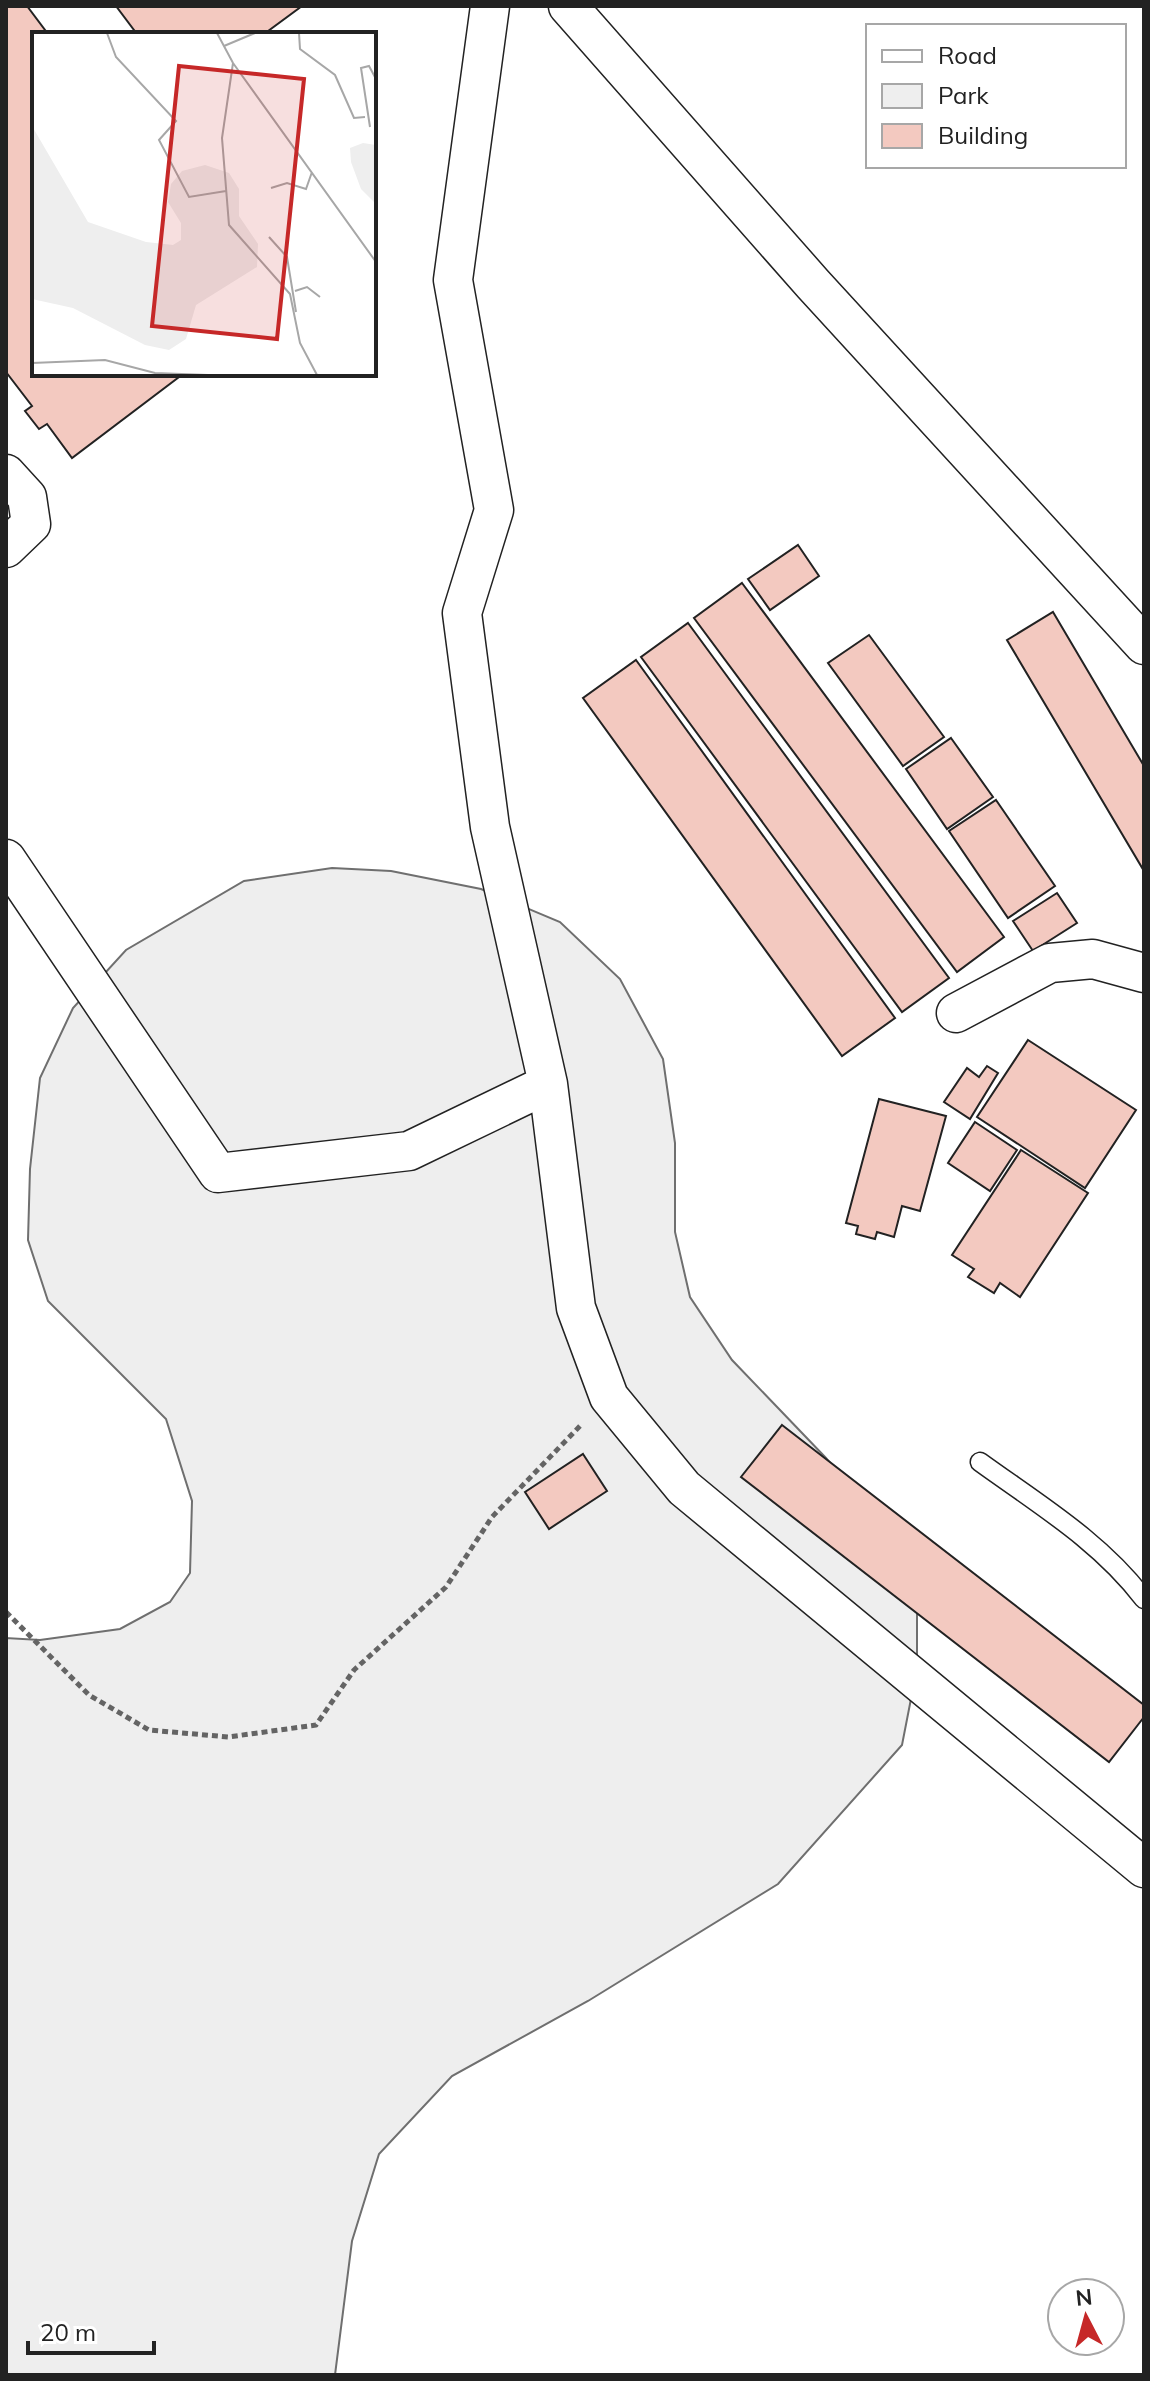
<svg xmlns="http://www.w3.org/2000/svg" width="1150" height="2381" viewBox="0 0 1150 2381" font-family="Mulish,sans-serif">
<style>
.green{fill:#eee;stroke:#6f6f6f;stroke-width:2}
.building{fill:#f3c9c0;stroke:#222;stroke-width:2}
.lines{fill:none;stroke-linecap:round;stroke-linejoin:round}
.lane-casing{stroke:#222;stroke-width:21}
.street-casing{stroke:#222;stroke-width:41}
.path{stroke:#646464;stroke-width:5;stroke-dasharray:6 4;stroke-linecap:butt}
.lane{stroke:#fff;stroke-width:18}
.street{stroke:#fff;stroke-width:38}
.inset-road{fill:none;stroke:#a7a7a7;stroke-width:2}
.view{fill:#c62828;fill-opacity:0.15;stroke:#c62828;stroke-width:4}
.inset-edge{fill:none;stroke:#222;stroke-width:4}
</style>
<rect width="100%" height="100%" fill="#fff"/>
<!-- green -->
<path class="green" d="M 332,868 L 391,871 L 481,889 L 560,922 L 620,979 L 663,1059 L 675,1143 L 675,1232 L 690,1297 L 732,1360 L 826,1458 L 892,1537 L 917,1610 L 917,1668 L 902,1745 L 778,1884 L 588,2001 L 452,2076 L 379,2154 L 352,2241 L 335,2375 L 6,2375 L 6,1638 L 40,1640 L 120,1629 L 170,1602 L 190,1573 L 192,1501 L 166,1419 L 48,1301 L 28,1240 L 30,1169 L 40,1078 L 73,1008 L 126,950 L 244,881 Z"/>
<!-- building -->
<path class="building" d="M 6,6 L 27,6 L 48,34 L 34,34 L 34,374 L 183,374 L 72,458 L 47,424 L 39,429 L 25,411 L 32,406 L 6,372 Z
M 116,6 L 302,6 L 264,34 L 137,34 Z
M 798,545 L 819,576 L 770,610 L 748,579 Z
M 742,583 L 1004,937 L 957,972 L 694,618 Z
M 1053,612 L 1144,766 L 1144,871 L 1007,640 Z
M 688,623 L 949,978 L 902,1012 L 641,657 Z
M 869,635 L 944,737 L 903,766 L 828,663 Z
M 636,660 L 895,1018 L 842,1056 L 583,698 Z
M 951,738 L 993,797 L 947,829 L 906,769 Z
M 996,800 L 1055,886 L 1008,918 L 949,831 Z
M 1057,893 L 1077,923 L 1033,951 L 1013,921 Z
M 1028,1040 L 1136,1110 L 1085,1188 L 977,1117 Z
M 987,1066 L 998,1073 L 970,1119 L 944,1102 L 967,1068 L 979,1077 Z
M 879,1099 L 946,1116 L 920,1211 L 902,1206 L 894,1237 L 877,1232 L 875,1239 L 856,1234 L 858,1226 L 846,1223 Z
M 975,1122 L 1017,1150 L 990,1191 L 948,1163 Z
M 1021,1150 L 1088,1193 L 1020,1297 L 1000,1283 L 994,1293 L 968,1277 L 974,1269 L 952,1255 Z
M 782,1425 L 1144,1705 L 1144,1717 L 1109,1762 L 741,1477 Z
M 583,1454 L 607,1491 L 549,1529 L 525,1492 Z"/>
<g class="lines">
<defs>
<path id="lane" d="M 980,1462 C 1038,1504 1100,1541 1144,1599"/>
<path id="street" d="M 490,6 L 453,280 L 494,510 L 462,613 L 490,827 L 548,1084 L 576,1308 L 609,1397 L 684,1488 L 1144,1868
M 568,6 L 813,284 L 1144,645
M 6,474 L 27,497 L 31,524 L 6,548
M 6,859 L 218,1173 L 409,1151 L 548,1084
M 956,1013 L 1050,963 L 1093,959 L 1144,973"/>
</defs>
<!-- lane casing -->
<use href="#lane" class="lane-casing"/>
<!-- street casing -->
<use href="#street" class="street-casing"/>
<!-- path -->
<path class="path" d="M 6,1612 L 89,1695 L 149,1730 L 228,1737 L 316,1725 L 354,1670 L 446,1587 L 492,1517 L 580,1426"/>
<!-- lane -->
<use href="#lane" class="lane"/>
<!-- street -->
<use href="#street" class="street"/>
</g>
<!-- overview -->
<g transform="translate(32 32)">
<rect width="344" height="344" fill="#fff"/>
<path d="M 0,94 L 56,190 L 114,210 L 141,213 L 149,208 L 149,191 L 136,170 L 139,152 L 150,139 L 173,133 L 197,141 L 207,157 L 207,184 L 226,212 L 225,235 L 164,273 L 154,307 L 137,318 L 113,313 L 41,276 L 0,267 ZM 331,111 L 344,113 L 344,172 L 329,157 L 319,130 L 318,116 Z" fill="#eee"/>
<path class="inset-road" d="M 75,1 L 84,25 L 144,89 L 127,108 L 157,165 L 194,159M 185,1 L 201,31 L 344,230M 267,1 L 268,17 L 303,43 L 322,86 L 333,85M 192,14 L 223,1M 201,31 L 190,106 L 197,193 L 258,262 L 268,311 L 285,343M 338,95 L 329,36 L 337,34 L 344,47M 239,156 L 255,151 L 274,157 L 280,140M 237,205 L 255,225 L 264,280M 263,259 L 275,255 L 288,265M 0,331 L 73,328 L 123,341 L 176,343"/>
<path class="view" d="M 147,34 L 272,47 L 245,307 L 120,294 Z"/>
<rect width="344" height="344" class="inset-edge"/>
</g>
<!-- border -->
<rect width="1150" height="2381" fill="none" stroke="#222222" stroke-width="16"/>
<!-- legend -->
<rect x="866" y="24" width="260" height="144" fill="#ffffff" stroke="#a7a7a7" stroke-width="2"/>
<rect x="882" y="50" width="40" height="12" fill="#ffffff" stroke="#a7a7a7" stroke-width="2"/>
<text x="938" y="64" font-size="24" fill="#222222">Road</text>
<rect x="882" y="84" width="40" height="24" fill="#eeeeee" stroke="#a7a7a7" stroke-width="2"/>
<text x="938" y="104" font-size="24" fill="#222222">Park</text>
<rect x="882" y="124" width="40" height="24" fill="#f3c9c0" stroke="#a7a7a7" stroke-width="2"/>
<text x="938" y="144" font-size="24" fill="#222222">Building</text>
<!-- north arrow -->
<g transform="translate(1086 2317) rotate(354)"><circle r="38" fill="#ffffff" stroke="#a7a7a7" stroke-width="2"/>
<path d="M0-6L14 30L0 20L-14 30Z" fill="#c62828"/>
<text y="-12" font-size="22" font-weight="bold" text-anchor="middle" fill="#222222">N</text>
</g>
<!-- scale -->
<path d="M28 2341v12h126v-12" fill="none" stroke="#222222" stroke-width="4"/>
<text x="40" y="2341" font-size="24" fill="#222222" stroke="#ffffff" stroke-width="6" paint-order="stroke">20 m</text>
</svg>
